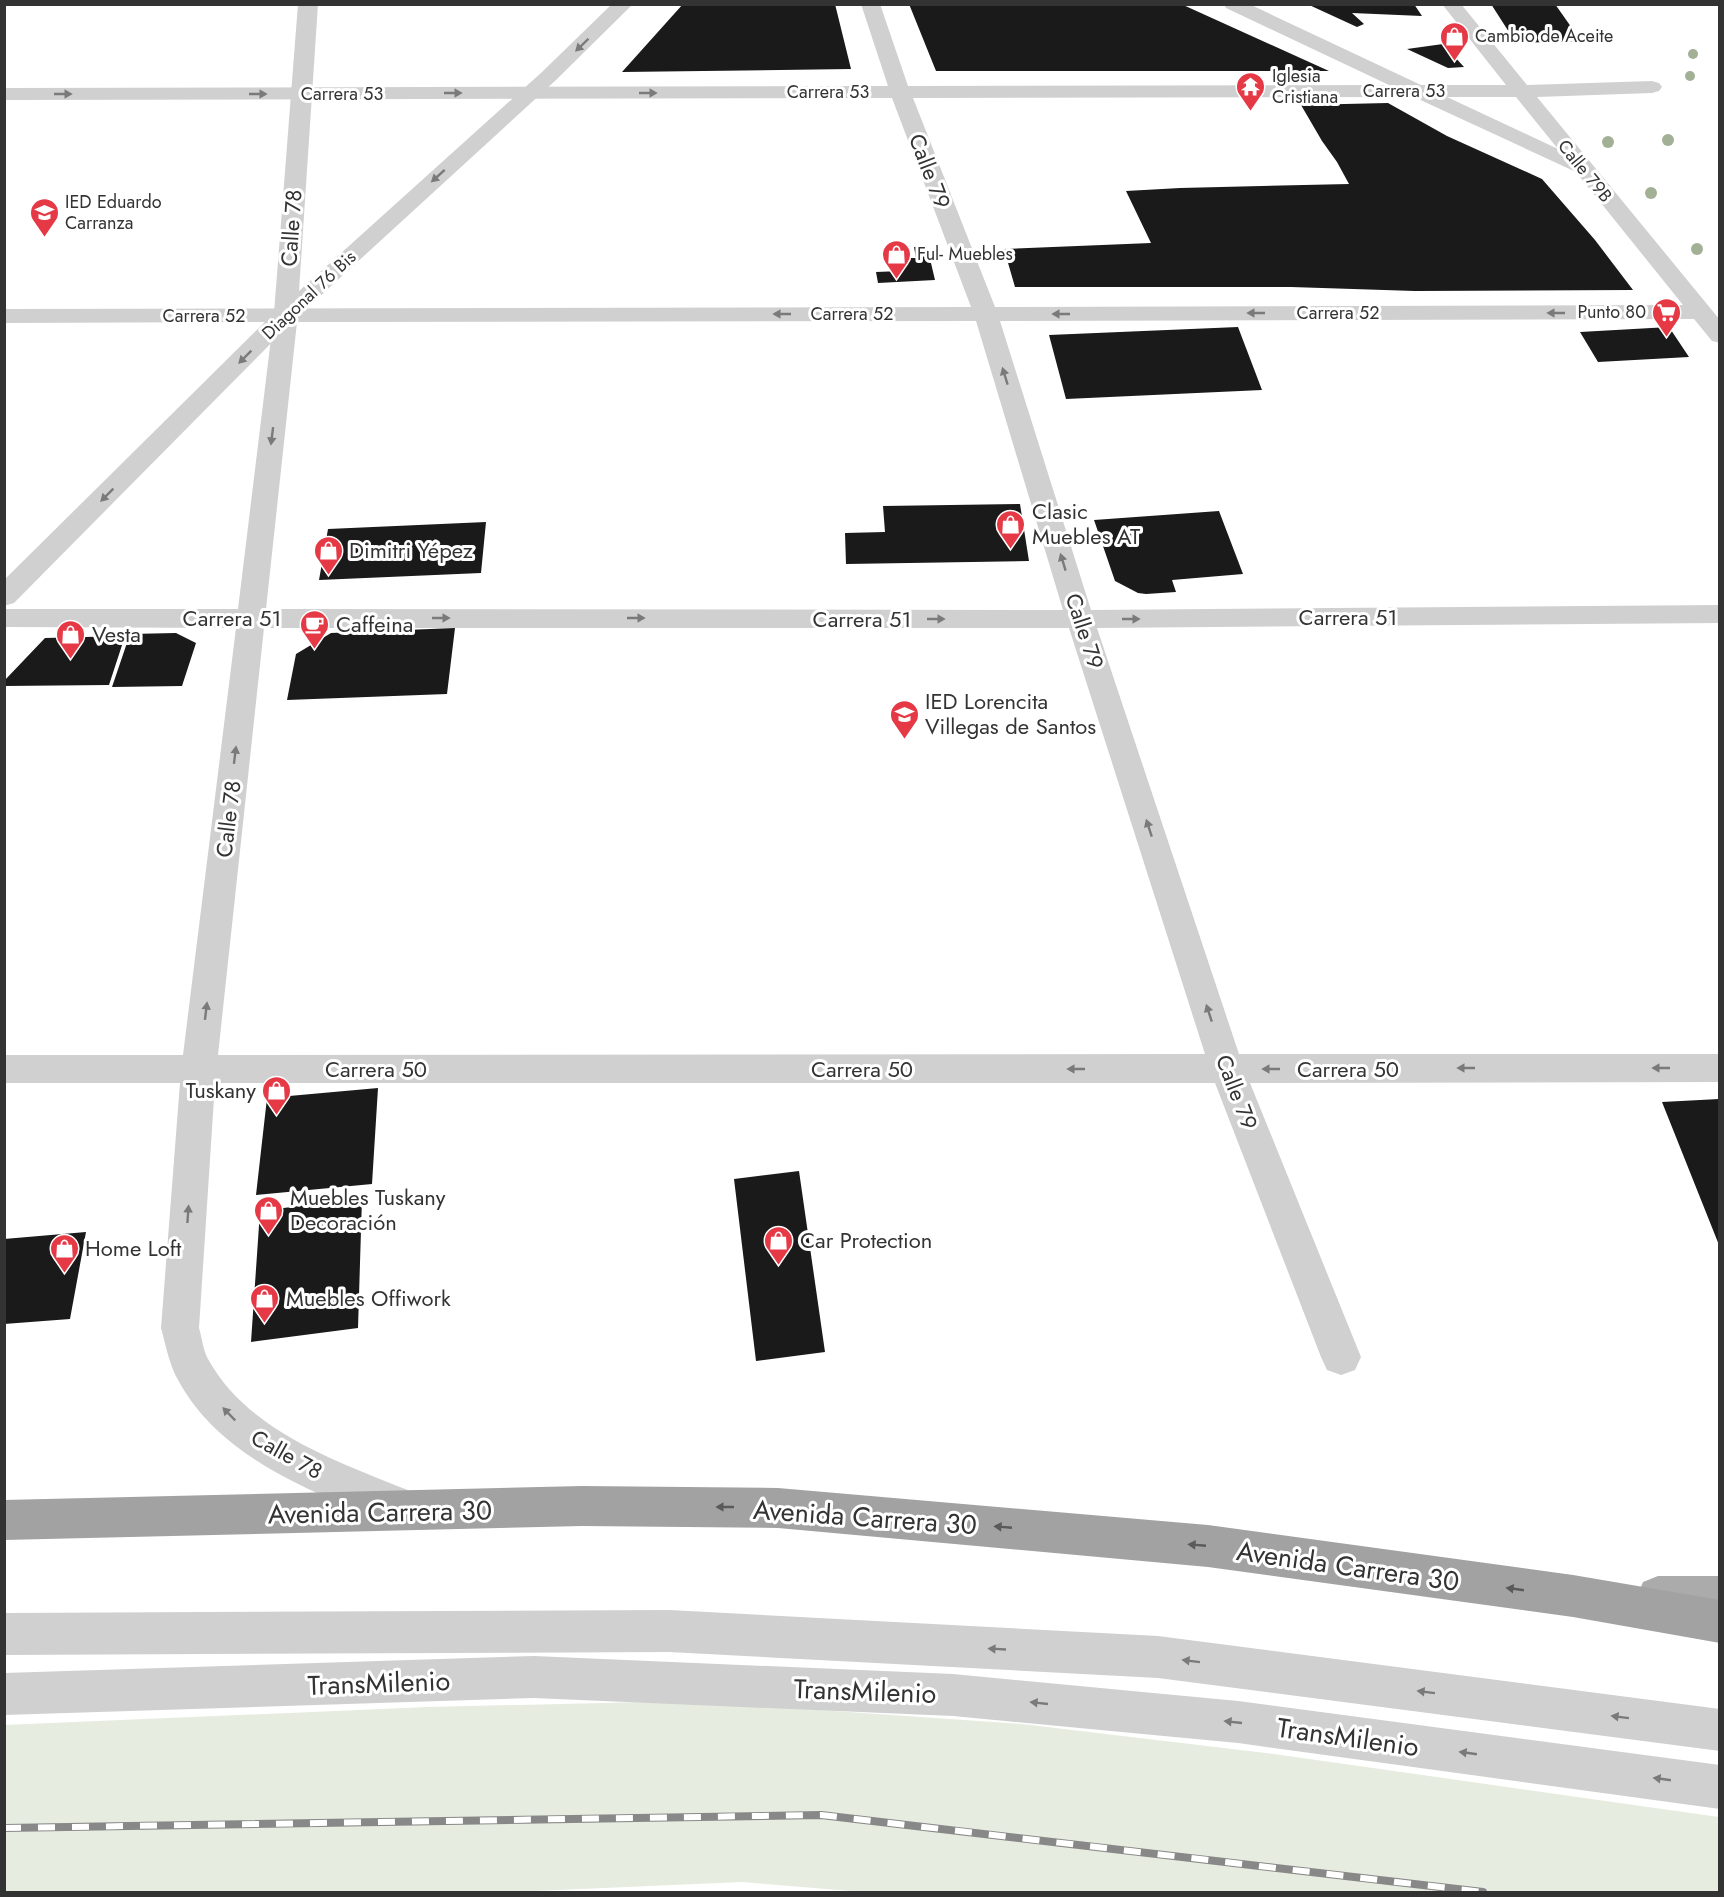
<svg xmlns="http://www.w3.org/2000/svg" width="1724" height="1897" viewBox="0 0 1724 1897" font-family="Jost,sans-serif">
<style>
.green{fill:#e6ecdf}
.building{fill:#1a1a1a}
.lines{fill:none;stroke-linecap:round;stroke-linejoin:round}
.service{fill:#d0d0d0;fill-rule:evenodd}
.minor{fill:#d0d0d0;fill-rule:evenodd}
.tertiary{fill:#d0d0d0;fill-rule:evenodd}
.primary{fill:#ababab;fill-rule:evenodd}
.trunk{fill:#a2a2a2;fill-rule:evenodd}
.rail-casing{stroke:#888;stroke-width:8}
.rail{stroke:#fff;stroke-width:6;stroke-dasharray:17;stroke-linecap:butt}
.tree{fill:#a2b095}
.oneway{fill:#7a7a7a}
.oneway2{fill:#5a5a5a}
.labels{text-anchor:middle;dominant-baseline:central;stroke-width:6;stroke-linejoin:round;paint-order:stroke}
.far-poi-label{font-size:18px;fill:#333;stroke:#fff;text-anchor:start}
.far-street-label{font-size:18px;fill:#333;stroke:#fff}
.street-label{font-size:22px;fill:#333;stroke:#fff}
.poi-label{font-size:22px;fill:#333;stroke:#fff;text-anchor:start}
.near-street-label{font-size:27px;fill:#333;stroke:#fff}
</style>
<rect width="100%" height="100%" fill="#fff"/>
<!-- green -->
<path class="green" d="M 690,1701 L 1022,1724 L 1274,1754 L 1719,1817 L 1719,1892 L 863,1892 L 742,1882 L 512,1892 L 5,1892 L 4,1725 L 428,1707 Z"/>
<!-- building -->
<path class="building" d="M 683,4 L 835,4 L 851,69 L 622,72 Z
M 909,4 L 1181,4 L 1329,71 L 936,71 Z
M 1307,4 L 1414,4 L 1422,16 L 1352,13 L 1364,24 L 1357,27 Z
M 1491,4 L 1555,4 L 1581,41 L 1516,43 Z
M 1443,44 L 1464,67 L 1448,68 L 1407,49 Z
M 1388,103 L 1447,136 L 1542,179 L 1595,240 L 1633,290 L 1415,291 L 1291,287 L 1015,287 L 1004,249 L 1151,243 L 1126,191 L 1180,188 L 1349,184 L 1337,162 L 1322,141 L 1301,105 Z
M 927,246 L 935,280 L 878,283 L 876,272 L 901,271 L 898,258 L 916,258 L 914,247 Z
M 1238,327 L 1262,390 L 1066,399 L 1049,335 Z
M 1669,327 L 1689,357 L 1598,362 L 1580,332 Z
M 1020,504 L 1029,561 L 846,564 L 845,533 L 885,532 L 883,506 Z
M 1219,511 L 1243,574 L 1172,580 L 1176,592 L 1146,594 L 1138,593 L 1115,581 L 1094,520 Z
M 486,522 L 481,573 L 319,580 L 328,529 Z
M 455,628 L 447,694 L 287,700 L 296,654 L 331,633 Z
M 176,633 L 196,643 L 182,686 L 112,687 L 130,634 Z
M 125,636 L 109,685 L 4,686 L 4,681 L 45,638 Z
M 378,1088 L 372,1184 L 256,1195 L 267,1098 Z
M 1719,1099 L 1719,1245 L 1662,1102 Z
M 799,1171 L 825,1352 L 756,1361 L 734,1179 Z
M 362,1198 L 358,1328 L 251,1342 L 260,1211 Z
M 86,1232 L 70,1319 L 4,1324 L 4,1239 Z"/>
<g class="lines">
<!-- service -->
<path class="service" d="M 669,1610 L 1158,1636 L 1720,1709 L 1720,1751 L 1158,1678 L 669,1652 L 4,1655 L 4,1613 Z
M 534,1656 L 953,1674 L 1238,1701 L 1720,1765 L 1720,1809 L 1238,1743 L 953,1716 L 534,1698 L 4,1715 L 4,1673 Z"/>
<!-- minor -->
<path class="minor" d="M 861,4 L 880,4 L 908,86 L 1389,85 L 1226,8 L 1224,4 L 1249,4 L 1421,85 L 1506,85 L 1442,4 L 1461,4 L 1527,85 L 1652,81 L 1659,83 L 1662,87 L 1659,91 L 1652,93 L 1537,97 L 1720,320 L 1720,343 L 1712,341 L 1694,319 L 1000,321 L 1091,610 L 1720,605 L 1720,623 L 1097,628 L 1239,1054 L 1720,1054 L 1720,1082 L 1250,1083 L 1361,1357 L 1355,1370 L 1341,1375 L 1327,1370 L 1321,1357 L 1215,1083 L 215,1083 L 199,1328 C 202,1338 203,1350 208,1359 C 250,1435 345,1464 420,1495 L 426,1509 L 420,1523 L 405,1529 C 323,1496 223,1463 178,1380 C 169,1364 166,1346 161,1328 L 180,1083 L 4,1083 L 4,1055 L 183,1055 L 236,628 L 4,627 L 4,609 L 238,609 L 273,322 L 4,323 L 4,309 L 971,307 L 892,98 L 4,100 L 4,88 L 888,86 ZM 1414,97 L 1576,172 L 1683,305 L 995,307 L 913,98 ZM 1447,97 L 1516,97 L 1558,149 ZM 976,321 L 1063,610 L 266,609 L 297,322 ZM 264,628 L 1069,628 L 1205,1054 L 218,1055 Z"/>
<!-- tertiary -->
<path class="tertiary" d="M 298,4 L 318,4 L 299,291 L 542,72 L 612,4 L 633,4 L 556,80 L 294,320 L 14,603 L 4,606 L 4,580 L 274,313 Z"/>
<!-- primary -->
<path class="primary" d="M 1658,1576 L 1720,1576 L 1720,1618 L 1658,1618 L 1643,1612 L 1637,1597 L 1643,1582 Z"/>
<!-- trunk -->
<path class="trunk" d="M 582,1486 L 778,1488 L 1208,1525 L 1573,1575 L 1720,1600 L 1720,1643 L 1573,1617 L 1208,1567 L 778,1528 L 582,1526 L 4,1540 L 4,1500 Z"/>
<defs>
<path id="rail" d="M 4,1828 L 821,1815 L 1483,1892"/>
</defs>
<!-- rail casing -->
<use href="#rail" class="rail-casing"/>
<!-- rail -->
<use href="#rail" class="rail"/>
</g>
<!-- trees -->
<g class="tree">
<circle cx="1693" cy="54" r="5"/>
<circle cx="1690" cy="76" r="5"/>
<circle cx="1668" cy="140" r="6"/>
<circle cx="1608" cy="142" r="6"/>
<circle cx="1651" cy="193" r="6"/>
<circle cx="1697" cy="249" r="6"/>
</g>
<!-- one-way arrows -->
<defs><path id="oneway-solid" d="M-6-.8H1V-3.2L6.5 0L1 3.2V.8H-6Z" transform="scale(1.5)"/></defs>
<g class="oneway">
<use href="#oneway-solid" transform="translate(582 45) rotate(136)"/>
<use href="#oneway-solid" transform="translate(453 93)"/>
<use href="#oneway-solid" transform="translate(648 93)"/>
<use href="#oneway-solid" transform="translate(63 94)"/>
<use href="#oneway-solid" transform="translate(258 94)"/>
<use href="#oneway-solid" transform="translate(438 176) rotate(138)"/>
<use href="#oneway-solid" transform="translate(1256 313) rotate(180)"/>
<use href="#oneway-solid" transform="translate(1556 313) rotate(180)"/>
<use href="#oneway-solid" transform="translate(782 314) rotate(180)"/>
<use href="#oneway-solid" transform="translate(1061 314) rotate(180)"/>
<use href="#oneway-solid" transform="translate(245 357) rotate(135)"/>
<use href="#oneway-solid" transform="translate(1005 376) rotate(-107)"/>
<use href="#oneway-solid" transform="translate(272 436) rotate(97)"/>
<use href="#oneway-solid" transform="translate(107 495) rotate(135)"/>
<use href="#oneway-solid" transform="translate(1063 562) rotate(-107)"/>
<use href="#oneway-solid" transform="translate(441 618)"/>
<use href="#oneway-solid" transform="translate(636 618)"/>
<use href="#oneway-solid" transform="translate(936 619)"/>
<use href="#oneway-solid" transform="translate(1131 619)"/>
<use href="#oneway-solid" transform="translate(235 755) rotate(-83)"/>
<use href="#oneway-solid" transform="translate(1149 828) rotate(-108)"/>
<use href="#oneway-solid" transform="translate(206 1011) rotate(-83)"/>
<use href="#oneway-solid" transform="translate(1209 1013) rotate(-108)"/>
<use href="#oneway-solid" transform="translate(1466 1068) rotate(180)"/>
<use href="#oneway-solid" transform="translate(1661 1068) rotate(180)"/>
<use href="#oneway-solid" transform="translate(1076 1069) rotate(180)"/>
<use href="#oneway-solid" transform="translate(1271 1069) rotate(180)"/>
<use href="#oneway-solid" transform="translate(188 1214) rotate(-86)"/>
<use href="#oneway-solid" transform="translate(229 1414) rotate(-134)"/>
<use href="#oneway-solid" transform="translate(997 1649) rotate(-177)"/>
<use href="#oneway-solid" transform="translate(1191 1661) rotate(-173)"/>
<use href="#oneway-solid" transform="translate(1426 1692) rotate(-173)"/>
<use href="#oneway-solid" transform="translate(1039 1703) rotate(-174)"/>
<use href="#oneway-solid" transform="translate(1620 1717) rotate(-173)"/>
<use href="#oneway-solid" transform="translate(1233 1722) rotate(-174)"/>
<use href="#oneway-solid" transform="translate(1468 1753) rotate(-172)"/>
<use href="#oneway-solid" transform="translate(1662 1779) rotate(-172)"/>
</g>
<g class="oneway2">
<use href="#oneway-solid" transform="translate(725 1507) rotate(-180)"/>
<use href="#oneway-solid" transform="translate(1003 1527) rotate(-175)"/>
<use href="#oneway-solid" transform="translate(1197 1545) rotate(-175)"/>
<use href="#oneway-solid" transform="translate(1515 1589) rotate(-172)"/>
</g>
<!-- icons -->
<defs>
<symbol id="shop-pin" viewBox="-11 -11 22 30"><path d="M0 17L-7.5 6A9.5 9.5 0 1 1 7.5 6Z" fill="#e63946" stroke="#fff"/><path d="M-5-2.5h2.3a2.7 3.5 0 0 1 5.4 0H5L5.5 6h-11ZM-1.5-2.5h3a1.5 2.3 0 0 0-3 0Z" fill="#fff"/></symbol>
<symbol id="temple-pin" viewBox="-11 -11 22 30"><path d="M0 17L-7.5 6A9.5 9.5 0 1 1 7.5 6Z" fill="#e63946" stroke="#fff"/><path d="M0-6L5-2H3V0L6.5 2.5H4V6H1.5V3h-3V6H-4V2.5H-6.5L-3 0V-2H-5Z" fill="#fff"/></symbol>
<symbol id="school-pin" viewBox="-11 -11 22 30"><path d="M0 17L-7.5 6A9.5 9.5 0 1 1 7.5 6Z" fill="#e63946" stroke="#fff"/><path d="M0-5L7-2L0 1L-7-2ZM-4 1L0 2.5L4 1V4Q0 6-4 4Z" fill="#fff"/></symbol>
<symbol id="supermarket-pin" viewBox="-11 -11 22 30"><path d="M0 17L-7.5 6A9.5 9.5 0 1 1 7.5 6Z" fill="#e63946" stroke="#fff"/><path d="M-6-5.5h2.5l.6 2H6L4.5 2H-2.5L-4.4-4H-6ZM-1.5 3.2a1.3 1.3 0 1 0 .1 0ZM3 3.2a1.3 1.3 0 1 0 .1 0Z" fill="#fff"/></symbol>
<symbol id="cafe-pin" viewBox="-11 -11 22 30"><path d="M0 17L-7.5 6A9.5 9.5 0 1 1 7.5 6Z" fill="#e63946" stroke="#fff"/><path d="M-5.5-4.5H6V0H3Q3 3.5 0 3.5H-2.5Q-5.5 3.5-5.5 0ZM3-3.2v2h1.7v-2ZM-6 4.5H4V6H-6Z" fill="#fff"/></symbol>
</defs>
<g fill-rule="evenodd">
<use href="#shop-pin" x="1438" y="20" width="33" height="45"/>
<use href="#temple-pin" x="1234" y="70" width="33" height="45"/>
<use href="#school-pin" x="28" y="196" width="33" height="45"/>
<use href="#shop-pin" x="880" y="238" width="33" height="45"/>
<use href="#supermarket-pin" x="1650" y="296" width="33" height="45"/>
<use href="#shop-pin" x="994" y="508" width="33" height="45"/>
<use href="#shop-pin" x="312" y="534" width="33" height="45"/>
<use href="#cafe-pin" x="298" y="608" width="33" height="45"/>
<use href="#shop-pin" x="54" y="618" width="33" height="45"/>
<use href="#school-pin" x="888" y="698" width="33" height="45"/>
<use href="#shop-pin" x="260" y="1074" width="33" height="45"/>
<use href="#shop-pin" x="252" y="1194" width="33" height="45"/>
<use href="#shop-pin" x="762" y="1224" width="33" height="45"/>
<use href="#shop-pin" x="48" y="1232" width="33" height="45"/>
<use href="#shop-pin" x="248" y="1282" width="33" height="45"/>
</g>
<g class="labels">
<!-- far-poi labels -->
<g class="far-poi-label">
<text x="1475" y="36">Cambio de Aceite</text>
<text x="1272" y="76">Iglesia<tspan x="1272" dy="21">Cristiana</tspan></text>
<text x="65" y="202">IED Eduardo<tspan x="65" dy="21">Carranza</tspan></text>
<text x="917" y="254">Ful- Muebles</text>
<text x="1646" y="312" text-anchor="end">Punto 80</text>
</g>
<!-- far-street labels -->
<g class="far-street-label">
<text x="1404" y="91">Carrera 53</text>
<text x="828" y="92">Carrera 53</text>
<text x="342" y="94">Carrera 53</text>
<text transform="translate(1585 171) rotate(51)">Calle 79B</text>
<text transform="translate(309 295) rotate(-43)">Diagonal 76 Bis</text>
<text x="1338" y="313">Carrera 52</text>
<text x="852" y="314">Carrera 52</text>
<text x="204" y="316">Carrera 52</text>
</g>
<!-- street labels -->
<g class="street-label">
<text transform="translate(930 171) rotate(69)">Calle 79</text>
<text transform="translate(291 228) rotate(-86)">Calle 78</text>
<text x="1348" y="617">Carrera 51</text>
<text x="232" y="618">Carrera 51</text>
<text x="862" y="619">Carrera 51</text>
<text transform="translate(1085 631) rotate(72)">Calle 79</text>
<text transform="translate(228 819) rotate(-83)">Calle 78</text>
<text x="376" y="1069">Carrera 50</text>
<text x="862" y="1069">Carrera 50</text>
<text x="1348" y="1069">Carrera 50</text>
<text transform="translate(1237 1092) rotate(69)">Calle 79</text>
<text transform="translate(287 1454) rotate(29)">Calle 78</text>
</g>
<!-- poi labels -->
<g class="poi-label">
<text x="1032" y="511">Clasic<tspan x="1032" dy="25">Muebles AT</tspan></text>
<text x="349" y="550">Dimitri Yépez</text>
<text x="336" y="624">Caffeina</text>
<text x="92" y="634">Vesta</text>
<text x="925" y="701">IED Lorencita<tspan x="925" dy="25">Villegas de Santos</tspan></text>
<text x="256" y="1090" text-anchor="end">Tuskany</text>
<text x="290" y="1197">Muebles Tuskany<tspan x="290" dy="25">Decoración</tspan></text>
<text x="800" y="1240">Car Protection</text>
<text x="85" y="1248">Home Loft</text>
<text x="286" y="1298">Muebles Offiwork</text>
</g>
<!-- near-street labels -->
<g class="near-street-label">
<text transform="translate(380 1512) rotate(-1)">Avenida Carrera 30</text>
<text transform="translate(865 1517) rotate(4)">Avenida Carrera 30</text>
<text transform="translate(1348 1566) rotate(8)">Avenida Carrera 30</text>
<text transform="translate(379 1683) rotate(-2)">TransMilenio</text>
<text transform="translate(865 1691) rotate(2)">TransMilenio</text>
<text transform="translate(1348 1737) rotate(8)">TransMilenio</text>
</g>
</g>
<!-- border -->
<rect width="1724" height="1897" fill="none" stroke="#333333" stroke-width="12"/>
</svg>
